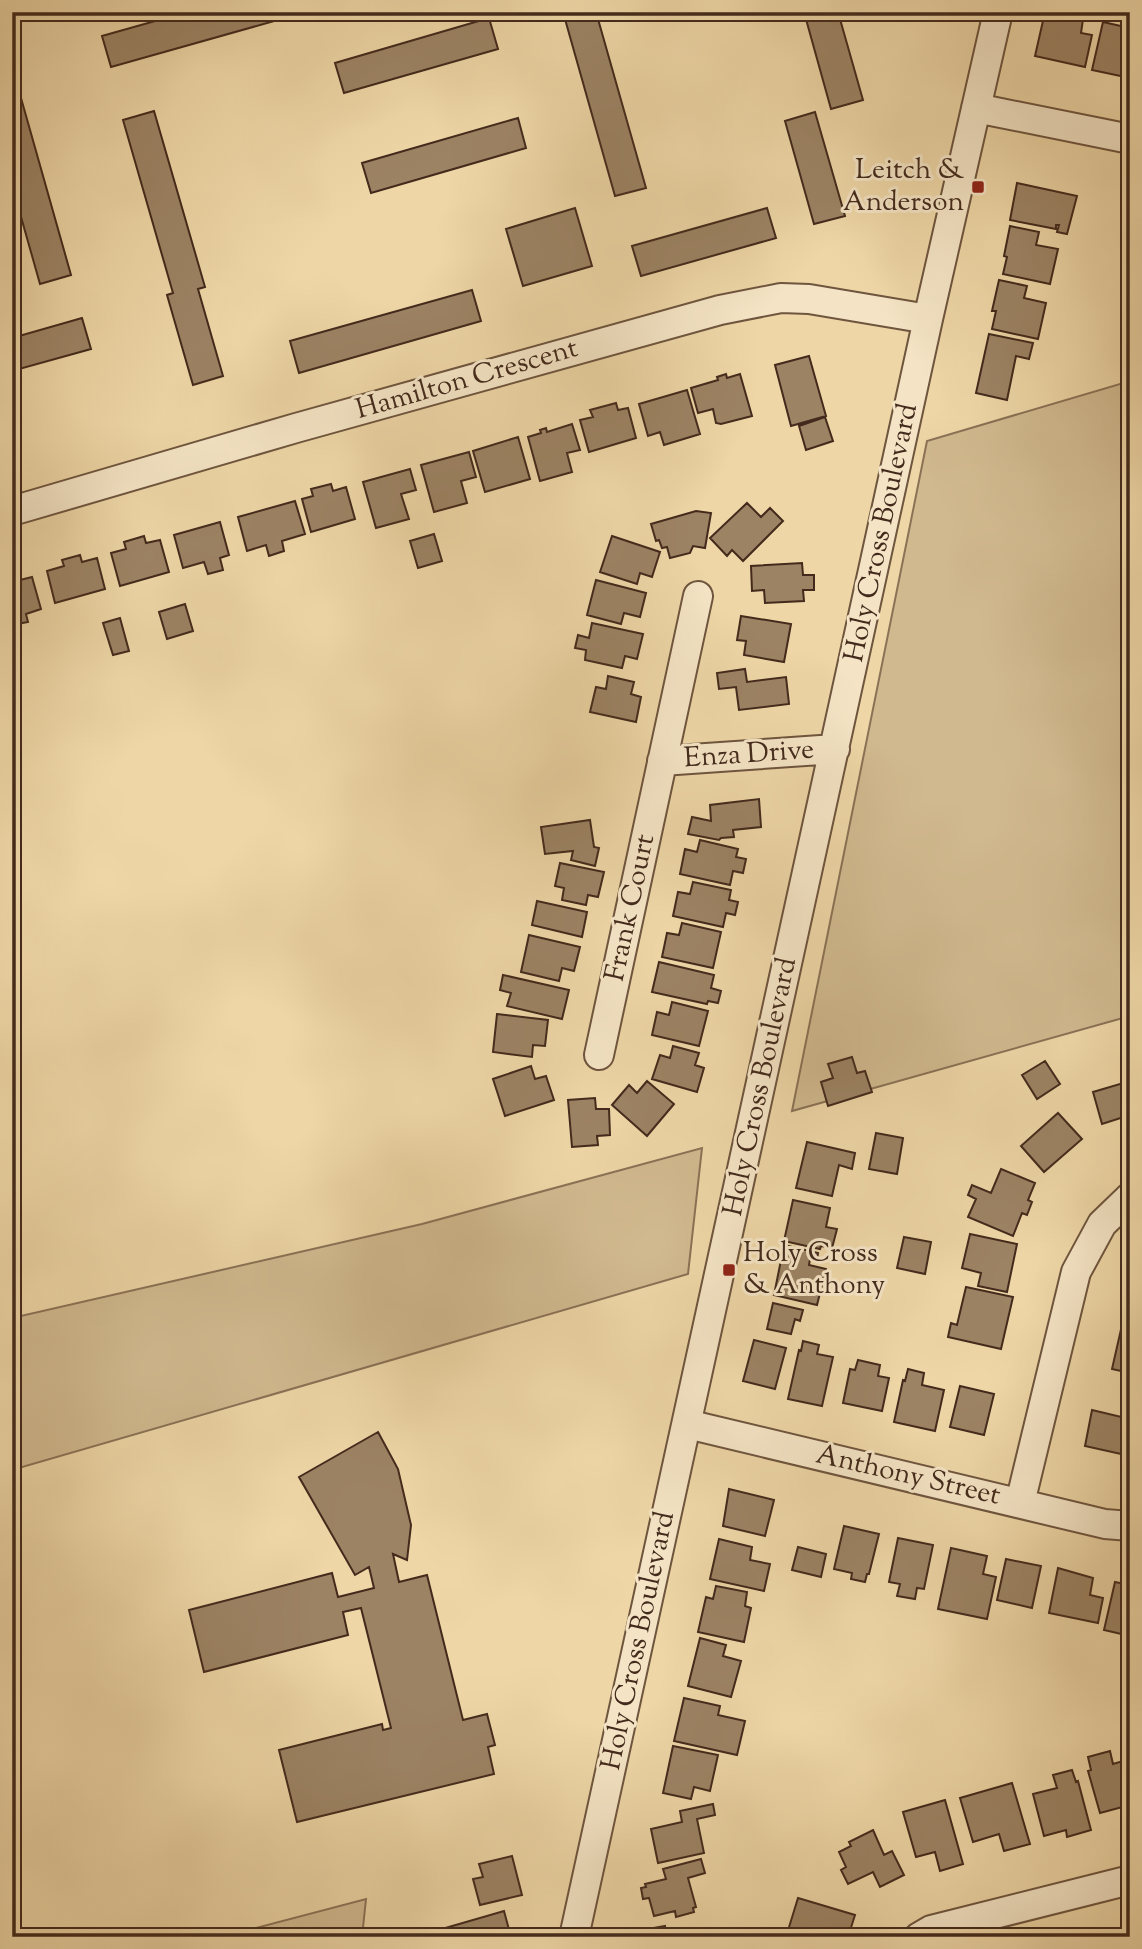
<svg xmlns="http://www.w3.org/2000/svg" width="1142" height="1949" viewBox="0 0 1142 1949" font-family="'Sorts Mill Goudy',serif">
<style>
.green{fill:#d1b98f;stroke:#8a7256;stroke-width:2}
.building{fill:#9c8364;stroke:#432a1c;stroke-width:2}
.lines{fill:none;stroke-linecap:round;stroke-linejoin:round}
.minor-casing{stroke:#6e553e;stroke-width:32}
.minor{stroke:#f4e4c5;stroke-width:28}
.poi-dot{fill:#8f2418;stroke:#f4e4c5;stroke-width:2.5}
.labels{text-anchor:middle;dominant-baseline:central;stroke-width:6;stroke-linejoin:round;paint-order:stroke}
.poi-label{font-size:28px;fill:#432a1c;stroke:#f4e4c5;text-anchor:end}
.street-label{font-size:28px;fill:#432a1c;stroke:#f4e4c5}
</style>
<rect width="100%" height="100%" fill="#eed6a6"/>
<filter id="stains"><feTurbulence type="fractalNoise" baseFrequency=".00286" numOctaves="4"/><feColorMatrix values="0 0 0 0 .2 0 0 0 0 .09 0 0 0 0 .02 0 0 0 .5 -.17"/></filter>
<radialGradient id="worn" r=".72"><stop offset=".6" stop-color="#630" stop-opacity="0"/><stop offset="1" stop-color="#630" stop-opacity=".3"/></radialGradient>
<!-- green -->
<path class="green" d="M 1130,381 L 1130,1016 L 792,1111 L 927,441 Z
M 702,1148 L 688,1274 L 12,1470 L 12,1318 L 422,1224 Z
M 366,1899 L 362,1937 L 222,1937 Z"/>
<!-- building -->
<path class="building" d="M 187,12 L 306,12 L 111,67 L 102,36 Z
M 563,12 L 596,12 L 646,188 L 615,196 Z
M 804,12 L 838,12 L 863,100 L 831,109 Z
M 1045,12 L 1083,19 L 1081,33 L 1092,35 L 1085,67 L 1035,56 Z
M 489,18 L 498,49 L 344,93 L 335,63 Z
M 1103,22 L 1130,28 L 1130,78 L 1092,70 Z
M 21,98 L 71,275 L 40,284 L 12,185 L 12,101 Z
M 154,111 L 205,287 L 198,289 L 223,376 L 193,385 L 167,295 L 173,293 L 123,120 Z
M 815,112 L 845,216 L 814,224 L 785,121 Z
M 518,118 L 526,148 L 371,193 L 362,163 Z
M 1017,183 L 1077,196 L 1067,234 L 1057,232 L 1059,225 L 1056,225 L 1056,229 L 1010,220 Z
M 575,208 L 592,266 L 523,286 L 506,229 Z
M 767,208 L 776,238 L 641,276 L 632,246 Z
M 1010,226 L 1039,232 L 1036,245 L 1058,249 L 1050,284 L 1003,274 L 1007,257 L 1004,256 Z
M 999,280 L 1027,286 L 1024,298 L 1046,303 L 1038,339 L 992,329 L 996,311 L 992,311 Z
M 472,290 L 481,321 L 299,373 L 290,341 Z
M 82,318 L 91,349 L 12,371 L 12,338 Z
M 989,334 L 1033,343 L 1029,359 L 1016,356 L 1007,400 L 976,393 Z
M 809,356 L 826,416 L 791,426 L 775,365 Z
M 726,374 L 727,378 L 740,374 L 752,416 L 721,424 L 716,423 L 713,409 L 698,413 L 691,388 L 718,380 L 717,377 Z
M 687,390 L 700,434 L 664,445 L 660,432 L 648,436 L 639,404 Z
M 616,403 L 618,410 L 628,408 L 636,438 L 589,452 L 580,420 L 593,417 L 590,410 Z
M 825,417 L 833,441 L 806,450 L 799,426 Z
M 572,424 L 580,450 L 567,453 L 572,472 L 540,481 L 528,437 L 541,433 L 540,430 L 546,428 L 547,432 Z
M 518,437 L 530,479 L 485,492 L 473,451 Z
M 469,452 L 476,477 L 461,481 L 467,503 L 434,512 L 421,465 Z
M 410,469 L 416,490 L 401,494 L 409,519 L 376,528 L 363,482 Z
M 331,484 L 333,491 L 346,487 L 355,519 L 311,532 L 302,499 L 313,496 L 311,489 Z
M 295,501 L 305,534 L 282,541 L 284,551 L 269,556 L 266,545 L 247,551 L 238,517 Z
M 747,503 L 761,517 L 770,508 L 783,521 L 743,561 L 732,550 L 727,556 L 710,538 Z
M 696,511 L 711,513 L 705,548 L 693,546 L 690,553 L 670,558 L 667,547 L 662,548 L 659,540 L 656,541 L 651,524 Z
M 220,522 L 229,555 L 220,558 L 223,570 L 208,574 L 204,562 L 183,568 L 174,535 Z
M 434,534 L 442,561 L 418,568 L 410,541 Z
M 144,536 L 146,543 L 160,540 L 169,572 L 120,586 L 111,553 L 126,549 L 124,542 Z
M 612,536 L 660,552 L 652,577 L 640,573 L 637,584 L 600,572 Z
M 80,555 L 82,562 L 97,558 L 105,589 L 55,603 L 47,571 L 64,566 L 62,560 Z
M 802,563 L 803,575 L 814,575 L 814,590 L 803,590 L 804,601 L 765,603 L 764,590 L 752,591 L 751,566 Z
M 32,577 L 41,609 L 26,614 L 28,622 L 17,624 L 15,617 L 12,618 L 12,582 Z
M 596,580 L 646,593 L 640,617 L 624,613 L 621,624 L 587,615 Z
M 185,604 L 193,631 L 167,639 L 159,612 Z
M 741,616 L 791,624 L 784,662 L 744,655 L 746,641 L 737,640 Z
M 120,618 L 129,651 L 113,655 L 103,623 Z
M 592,623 L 643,634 L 637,659 L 625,656 L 622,668 L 585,660 L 586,650 L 575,648 L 578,635 L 589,638 Z
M 745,669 L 747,682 L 786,677 L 789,704 L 739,710 L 736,687 L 719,689 L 717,673 Z
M 608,676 L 634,682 L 631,694 L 641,697 L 636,722 L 590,712 L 596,687 L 606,689 Z
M 759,799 L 761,827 L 733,830 L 734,837 L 721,838 L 719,840 L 688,834 L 692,817 L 711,821 L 710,805 Z
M 590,820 L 594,847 L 599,848 L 595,866 L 571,860 L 573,851 L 545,854 L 541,827 Z
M 700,840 L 738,849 L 736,857 L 746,859 L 743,873 L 733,871 L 730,885 L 680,874 L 685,849 L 697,852 Z
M 560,863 L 604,872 L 598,897 L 588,895 L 586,905 L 562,900 L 564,888 L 555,886 Z
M 693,882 L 731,890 L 729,900 L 738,902 L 735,915 L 726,913 L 723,927 L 673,916 L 678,892 L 690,894 Z
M 537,901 L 587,912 L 582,937 L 532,925 Z
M 682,923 L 721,932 L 713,968 L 662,957 L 667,933 L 679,935 Z
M 529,935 L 580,947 L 574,971 L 562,968 L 559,981 L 521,972 Z
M 659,962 L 714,975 L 711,988 L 721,991 L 718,1003 L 708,1001 L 707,1004 L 652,992 Z
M 503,975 L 569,990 L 562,1019 L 507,1006 L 511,993 L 500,990 Z
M 672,1002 L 708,1011 L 699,1046 L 652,1035 L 657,1012 L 669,1015 Z
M 497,1014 L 548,1020 L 545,1046 L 533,1045 L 532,1057 L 493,1052 Z
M 673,1046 L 699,1053 L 695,1065 L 704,1068 L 697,1092 L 652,1079 L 660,1055 L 670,1058 Z
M 852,1057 L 857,1073 L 865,1071 L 872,1092 L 828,1106 L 821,1082 L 833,1078 L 828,1064 Z
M 1045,1061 L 1060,1084 L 1037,1099 L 1022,1075 Z
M 531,1066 L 535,1079 L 546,1076 L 554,1100 L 505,1116 L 493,1079 Z
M 647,1081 L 674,1104 L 647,1136 L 612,1105 L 629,1085 L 637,1093 Z
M 1130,1081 L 1130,1115 L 1102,1124 L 1093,1092 Z
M 595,1098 L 596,1109 L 609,1109 L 610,1135 L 597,1136 L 598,1145 L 572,1147 L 568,1100 Z
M 1058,1113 L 1082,1139 L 1044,1172 L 1021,1146 Z
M 876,1133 L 903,1138 L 897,1174 L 869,1169 Z
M 807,1142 L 855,1153 L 852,1169 L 839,1165 L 832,1196 L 796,1188 Z
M 1001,1169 L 1035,1183 L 1028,1200 L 1032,1202 L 1027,1215 L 1022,1213 L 1013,1236 L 968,1217 L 976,1199 L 968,1195 L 972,1185 L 991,1193 Z
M 793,1200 L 830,1208 L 826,1227 L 837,1229 L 832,1248 L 821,1246 L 820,1249 L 784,1241 Z
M 970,1234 L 1017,1244 L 1007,1292 L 978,1286 L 981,1273 L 962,1268 Z
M 904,1237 L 931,1242 L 925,1274 L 897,1268 Z
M 784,1245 L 818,1253 L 817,1261 L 810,1259 L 809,1265 L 826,1269 L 817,1305 L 774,1295 Z
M 966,1287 L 1013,1297 L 1001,1349 L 948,1337 L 951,1323 L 957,1325 Z
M 773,1303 L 803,1310 L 800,1321 L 795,1319 L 791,1334 L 767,1329 Z
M 1127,1303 L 1130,1304 L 1130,1373 L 1112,1369 Z
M 754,1340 L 786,1348 L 775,1389 L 743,1381 Z
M 803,1341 L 819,1345 L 817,1354 L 833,1357 L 822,1406 L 788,1399 L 799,1350 L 801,1351 Z
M 858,1360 L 880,1365 L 878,1376 L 889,1378 L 882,1411 L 843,1403 L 850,1369 L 855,1370 Z
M 908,1369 L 924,1373 L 922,1385 L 944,1390 L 935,1431 L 894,1422 L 903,1380 L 905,1381 Z
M 960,1386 L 994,1394 L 984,1435 L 950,1427 Z
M 1092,1410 L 1130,1419 L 1130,1456 L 1085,1446 Z
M 378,1432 L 398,1469 L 411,1525 L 407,1560 L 393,1554 L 399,1582 L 427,1575 L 463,1720 L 487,1714 L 495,1745 L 488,1747 L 494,1774 L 297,1822 L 279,1750 L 382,1724 L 383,1730 L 391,1728 L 361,1608 L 343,1612 L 348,1635 L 204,1672 L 189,1610 L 332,1573 L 338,1597 L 374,1588 L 369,1567 L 355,1575 L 299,1477 Z
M 729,1489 L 774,1500 L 765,1536 L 723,1526 Z
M 844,1526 L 879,1534 L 869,1574 L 867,1574 L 865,1582 L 851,1579 L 852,1573 L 834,1569 Z
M 898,1538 L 933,1545 L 924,1589 L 917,1588 L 915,1599 L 897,1596 L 900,1584 L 889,1582 Z
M 719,1539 L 752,1547 L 750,1560 L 770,1564 L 764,1591 L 710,1579 Z
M 798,1547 L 826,1554 L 821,1577 L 792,1570 Z
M 951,1548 L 987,1556 L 983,1574 L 996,1577 L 987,1619 L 938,1609 Z
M 1006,1559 L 1041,1566 L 1032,1608 L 997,1600 Z
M 1058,1568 L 1093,1578 L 1090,1595 L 1103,1598 L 1098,1623 L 1049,1613 Z
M 1115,1582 L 1130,1585 L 1130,1636 L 1104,1630 Z
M 716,1586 L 747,1592 L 745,1606 L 751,1608 L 744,1642 L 698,1632 L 706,1597 L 713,1599 Z
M 700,1638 L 726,1645 L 723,1656 L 741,1661 L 731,1697 L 688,1686 Z
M 684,1698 L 720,1706 L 718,1715 L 745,1721 L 737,1755 L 674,1741 Z
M 673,1746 L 718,1755 L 710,1791 L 694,1787 L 691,1799 L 663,1793 Z
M 1110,1751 L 1113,1764 L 1130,1759 L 1130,1805 L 1100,1813 L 1088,1771 L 1091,1770 L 1088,1757 Z
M 1072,1770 L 1076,1782 L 1078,1781 L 1091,1830 L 1067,1837 L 1066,1830 L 1044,1836 L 1033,1794 L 1057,1788 L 1053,1775 Z
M 1012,1783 L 1030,1844 L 1004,1851 L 999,1834 L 973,1842 L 960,1798 Z
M 945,1800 L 963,1864 L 940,1871 L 935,1852 L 916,1857 L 903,1812 Z
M 713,1804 L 715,1815 L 697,1819 L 704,1853 L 658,1863 L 651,1829 L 682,1822 L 680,1811 Z
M 873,1830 L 884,1855 L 892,1851 L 904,1875 L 880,1887 L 873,1872 L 848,1884 L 841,1870 L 846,1867 L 839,1852 L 851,1846 L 849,1842 Z
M 512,1856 L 522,1895 L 480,1905 L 473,1879 L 483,1877 L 479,1864 Z
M 701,1859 L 705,1873 L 688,1878 L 696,1907 L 693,1908 L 694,1912 L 676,1917 L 675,1911 L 654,1916 L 649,1898 L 643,1899 L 641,1888 L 646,1887 L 645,1884 L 666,1879 L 663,1869 Z
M 798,1898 L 855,1915 L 848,1937 L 786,1937 Z
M 504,1911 L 511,1937 L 436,1937 L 435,1931 Z
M 665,1926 L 666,1933 L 679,1931 L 680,1937 L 627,1937 L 626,1933 Z"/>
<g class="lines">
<defs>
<path id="minor" d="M 976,108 L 1130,139
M 12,511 L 296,428 L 720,310 L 781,298 L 809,299 L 928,319
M 662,761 L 835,749
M 599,1055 L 698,596
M 687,1424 L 1105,1524 L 1130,1526
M 1020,1503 L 1076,1272 L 1102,1224 L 1130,1197
M 574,1937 L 928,319 L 998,12
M 919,1937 L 931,1930 L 1130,1880"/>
</defs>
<!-- minor casing -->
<use href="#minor" class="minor-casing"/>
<!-- minor -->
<use href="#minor" class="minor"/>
</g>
<!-- markers -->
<g class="poi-dot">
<rect x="971" y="180" width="14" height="14" rx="3.5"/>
<rect x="722" y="1263" width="14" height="14" rx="3.5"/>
</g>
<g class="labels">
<!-- poi labels -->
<g class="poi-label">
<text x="964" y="171">Leitch &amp;<tspan x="964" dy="32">Anderson</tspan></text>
<text x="743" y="1254" text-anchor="start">Holy Cross<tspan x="743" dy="32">&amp; Anthony</tspan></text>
</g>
<!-- street labels -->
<g class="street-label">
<text transform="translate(467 380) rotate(-16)">Hamilton Crescent</text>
<text transform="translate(882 533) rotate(-78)">Holy Cross Boulevard</text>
<text transform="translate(749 755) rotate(-4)">Enza Drive</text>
<text transform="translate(631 908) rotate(-78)">Frank Court</text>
<text transform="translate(761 1087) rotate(-78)">Holy Cross Boulevard</text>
<text transform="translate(908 1476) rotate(13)">Anthony Street</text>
<text transform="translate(639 1641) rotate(-78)">Holy Cross Boulevard</text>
</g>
</g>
<!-- margin -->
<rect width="1142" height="1949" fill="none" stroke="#eed6a6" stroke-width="42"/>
<rect x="14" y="14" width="1114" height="1921" fill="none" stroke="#432a1c" stroke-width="3.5"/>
<rect x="21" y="21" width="1100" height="1907" fill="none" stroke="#432a1c" stroke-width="2"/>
<rect width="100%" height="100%" filter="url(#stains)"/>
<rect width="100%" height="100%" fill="url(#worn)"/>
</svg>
